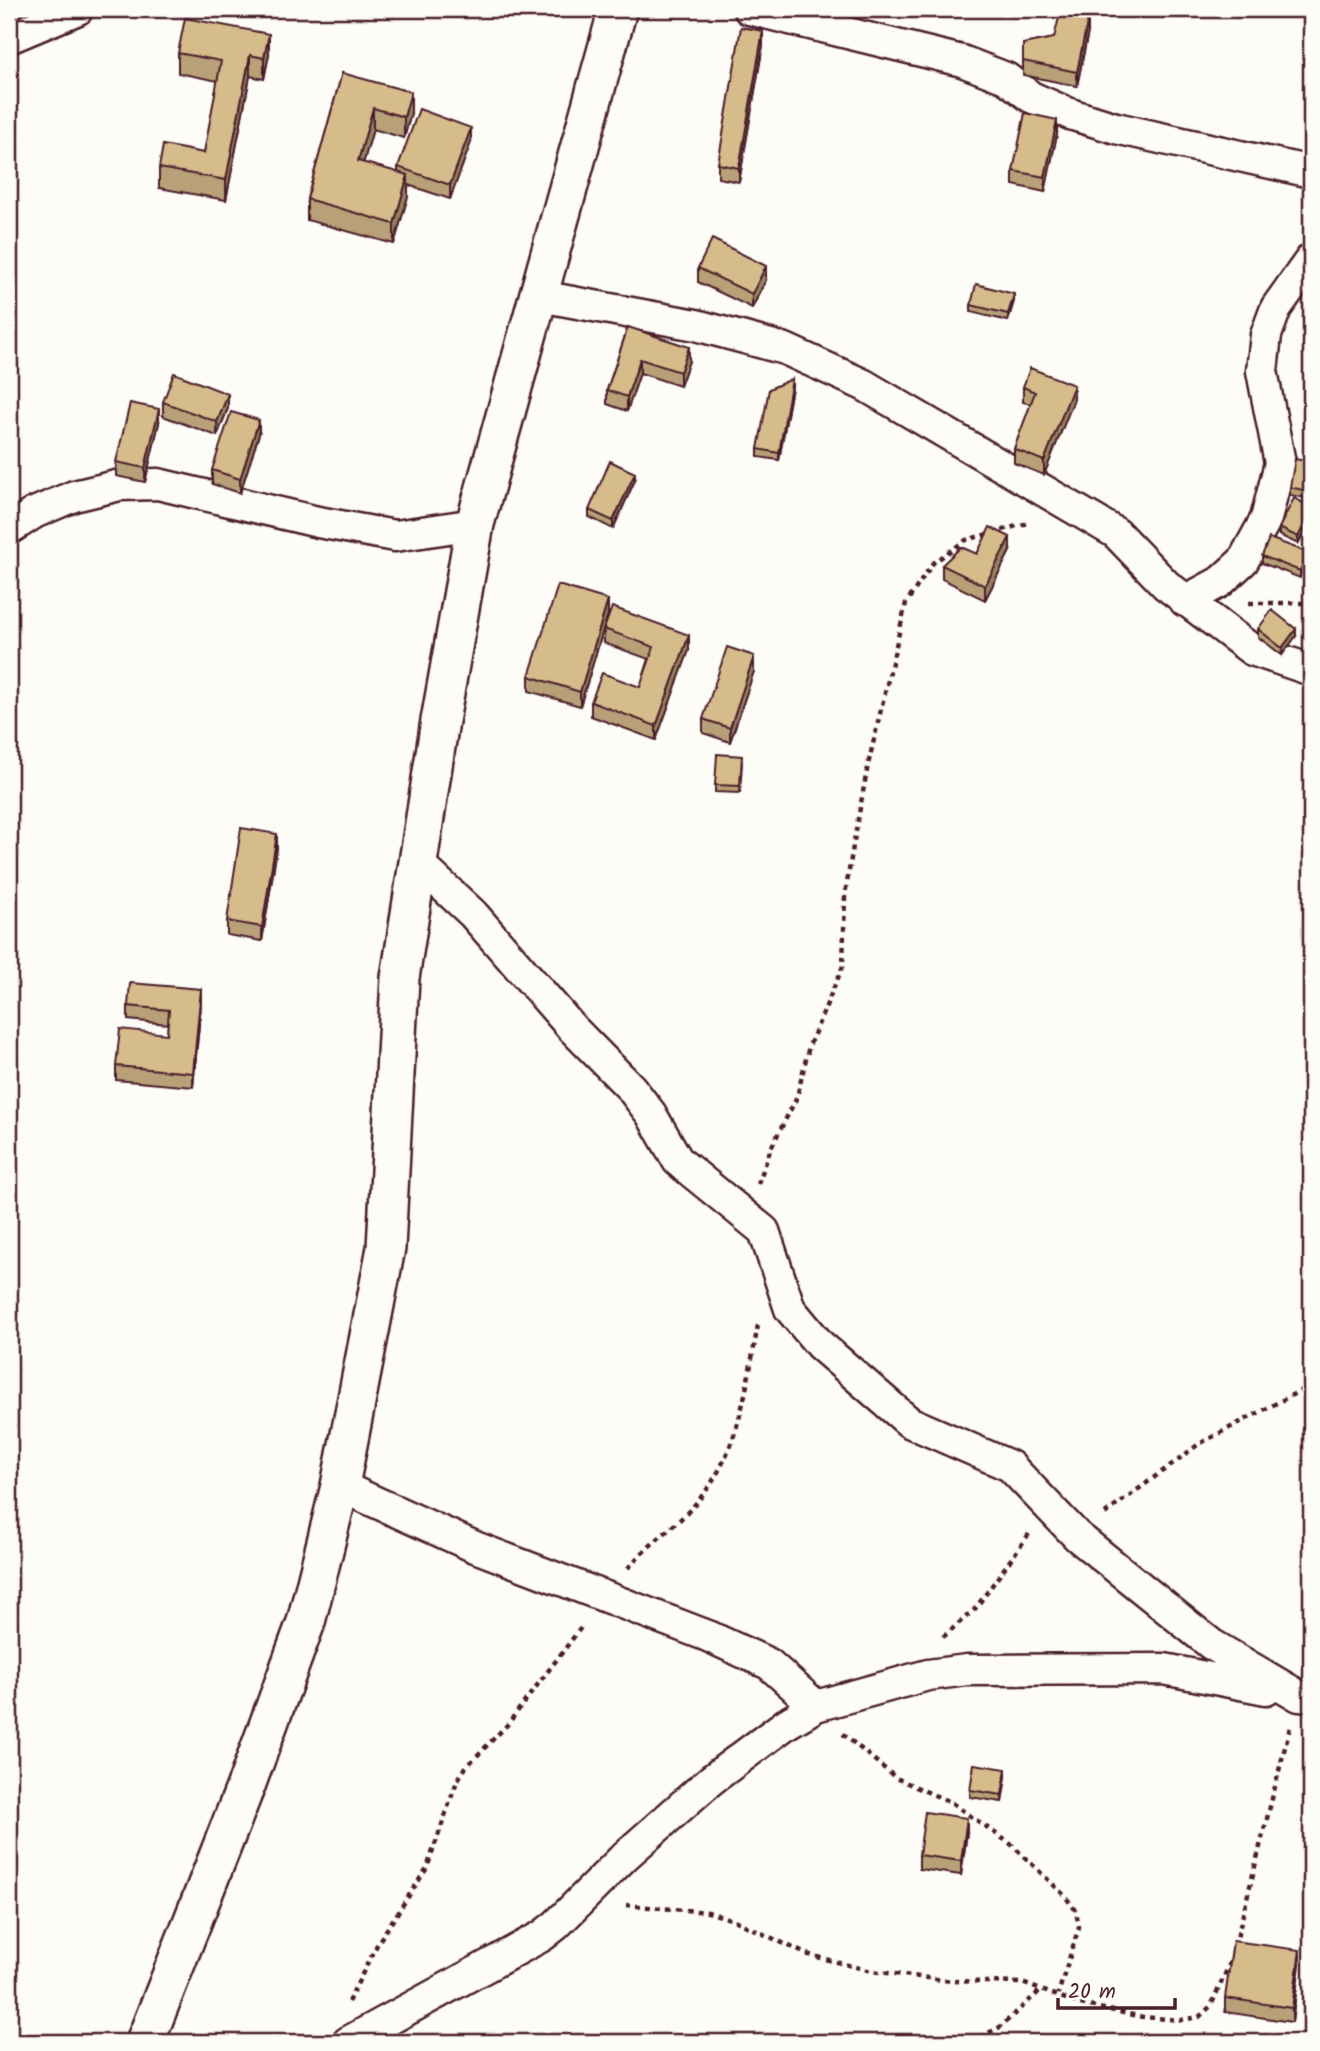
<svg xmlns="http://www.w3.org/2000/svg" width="1320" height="2051" viewBox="0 0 1320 2051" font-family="Kalam,sans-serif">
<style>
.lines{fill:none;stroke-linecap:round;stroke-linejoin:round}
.minor-casing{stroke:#4a1f2b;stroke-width:35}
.tertiary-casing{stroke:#4a1f2b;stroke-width:42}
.path{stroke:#4a1f2b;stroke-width:4.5;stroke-dasharray:5 5;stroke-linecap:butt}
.minor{stroke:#fdfcf7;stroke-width:30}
.tertiary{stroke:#fdfcf7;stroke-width:37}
.wall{fill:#b8a178;stroke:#4a1f2b;stroke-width:2}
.shaded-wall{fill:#968361;stroke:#4a1f2b;stroke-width:2}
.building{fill:#d6bb8b;stroke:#4a1f2b;stroke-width:2}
</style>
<rect width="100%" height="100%" fill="#fdfcf7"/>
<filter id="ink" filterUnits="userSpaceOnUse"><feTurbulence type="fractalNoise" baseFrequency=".0143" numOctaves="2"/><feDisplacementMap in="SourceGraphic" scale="14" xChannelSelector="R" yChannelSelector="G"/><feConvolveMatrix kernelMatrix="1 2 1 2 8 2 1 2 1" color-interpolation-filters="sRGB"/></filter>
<g filter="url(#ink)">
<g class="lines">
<defs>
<path id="minor" d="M 749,9 L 962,61 L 1006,78 L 1031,97 L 1070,114 L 1116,128 L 1311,172
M 9,38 L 78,9
M 540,296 L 696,325 L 785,349 L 864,385 L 1116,533 L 1166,585 L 1252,650 L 1311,670
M 9,529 L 34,513 L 74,496 L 120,485 L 158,484 L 318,522 L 395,536 L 475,524
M 1185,601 L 1220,582 L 1243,561 L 1266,519 L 1280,463 L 1262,371 L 1266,335 L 1276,308 L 1311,259
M 418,863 L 473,914 L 572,1028 L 631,1088 L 651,1114 L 678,1161 L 764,1231 L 790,1309 L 820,1345 L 909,1422 L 1010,1466 L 1077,1536 L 1211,1644 L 1299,1696
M 340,1486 L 475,1547 L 708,1636 L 769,1664 L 816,1706
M 348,2042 L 542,1936 L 556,1925 L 626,1855 L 711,1780 L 786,1724 L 816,1706 L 928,1675 L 967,1670 L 1164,1669 L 1266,1689"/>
<path id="tertiary" d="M 145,2042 L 247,1783 L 306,1622 L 340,1486 L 386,1248 L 400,978 L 440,721 L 475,524 L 618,9"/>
</defs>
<!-- minor casing -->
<use href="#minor" class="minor-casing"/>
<!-- tertiary casing -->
<use href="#tertiary" class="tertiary-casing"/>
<!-- path -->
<path class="path" d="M 1249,603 L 1311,603
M 758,1184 L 771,1148 L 797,1097 L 809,1046 L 843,966 L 845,895 L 853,846 L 868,765 L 906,603 L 933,563 L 966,540 L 1028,523
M 1105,1514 L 1199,1444 L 1311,1385
M 628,1568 C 650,1542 680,1524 701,1497 C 740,1450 747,1383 758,1325
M 943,1637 L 975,1609 L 1029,1534
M 843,1734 L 896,1778 L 952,1803 L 1012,1845 L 1065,1896 L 1076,1911 L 1079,1927 L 1058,1994
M 626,1905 L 708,1912 L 736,1921 L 806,1954 L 871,1971 L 952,1981 L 1022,1983 L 1080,2004 L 1143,2017 L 1181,2020 L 1199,2017 L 1211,2006 L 1232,1958
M 1235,1946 L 1290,1727
M 348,2002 L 379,1941 L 427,1868 L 457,1781 L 466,1767 L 507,1725 L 583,1625
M 971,2042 L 1000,2027 L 1042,1989"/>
<!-- minor -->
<use href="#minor" class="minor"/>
<!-- tertiary -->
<use href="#tertiary" class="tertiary"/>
</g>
<!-- wall -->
<path class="wall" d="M 1088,32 L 1077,86 L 1023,75 L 1023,44 Z
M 763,45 L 739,182 L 718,178 L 718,164 Z
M 178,53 L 269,54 L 264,79 L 250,76 L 226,200 L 159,188 L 159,168 L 204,153 L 218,81 L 178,73 Z
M 342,73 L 411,113 L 404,138 L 373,129 L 363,163 L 398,173 L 398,167 L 471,142 L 450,199 L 408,185 L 408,196 L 394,244 L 307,220 L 307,199 Z
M 1057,134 L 1045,192 L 1013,185 L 1013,171 Z
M 698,268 L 766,280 L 752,308 L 698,282 Z
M 1014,301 L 1008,321 L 971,312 L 971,305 Z
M 628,327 L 689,361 L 680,386 L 640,373 L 627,411 L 607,404 L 607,390 Z
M 792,387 L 779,460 L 758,457 L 758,449 Z
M 1023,387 L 1074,399 L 1044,475 L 1014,463 L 1014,449 L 1031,404 L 1023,402 Z
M 163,402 L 228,408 L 217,436 L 163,416 Z
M 159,423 L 145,482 L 116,476 L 116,462 Z
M 259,434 L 240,493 L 212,484 L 212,470 Z
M 1311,462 L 1311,499 L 1290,495 L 1290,487 Z
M 635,480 L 613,529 L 589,517 L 589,510 Z
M 1311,507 L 1311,518 L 1298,544 L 1279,535 L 1279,528 Z
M 1010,551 L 985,600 L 942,579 L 942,565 Z
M 1262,556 L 1307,559 L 1300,578 L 1262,563 Z
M 608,614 L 580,706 L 529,691 L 529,676 Z
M 604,629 L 689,650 L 656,740 L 591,716 L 591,702 L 640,687 L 649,659 L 604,643 Z
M 1258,629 L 1296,636 L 1282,655 L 1258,637 Z
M 754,671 L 730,742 L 703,733 L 703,719 Z
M 742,763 L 740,793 L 715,792 L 715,785 Z
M 277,848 L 262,941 L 227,935 L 227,921 Z
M 201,1004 L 193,1087 L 116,1080 L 116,1066 L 167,1034 L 168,1024 L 128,1020 L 128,1006 Z
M 1006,1776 L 1002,1802 L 970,1797 L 970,1790 Z
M 967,1832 L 961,1875 L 919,1869 L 919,1855 Z
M 1300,1964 L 1292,2022 L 1225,2012 L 1225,1998 Z"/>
<!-- shaded-wall -->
<path class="shaded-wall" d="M 1088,18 L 1088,32 L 1077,86 L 1077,72 Z
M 763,31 L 763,45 L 739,182 L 739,168 Z
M 269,34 L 269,54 L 264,79 L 264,58 Z
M 250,55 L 250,76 L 226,200 L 226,180 Z
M 411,92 L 411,113 L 404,138 L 404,117 Z
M 373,108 L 373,129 L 358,182 L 358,161 Z
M 1057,120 L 1057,134 L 1045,192 L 1045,177 Z
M 471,128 L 471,142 L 450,199 L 450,185 Z
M 408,175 L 408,196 L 394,244 L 394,224 Z
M 766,266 L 766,280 L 752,308 L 752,294 Z
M 1014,294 L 1014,301 L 1008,321 L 1008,314 Z
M 689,347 L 689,361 L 680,386 L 680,372 Z
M 640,359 L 640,373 L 627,411 L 627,397 Z
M 792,379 L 792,387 L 779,460 L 779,453 Z
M 1074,385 L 1074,399 L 1044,475 L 1044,461 Z
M 228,394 L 228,408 L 217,436 L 217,422 Z
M 159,409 L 159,423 L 145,482 L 145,468 Z
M 259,420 L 259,434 L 240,493 L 240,479 Z
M 635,473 L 635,480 L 613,529 L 613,521 Z
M 1311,511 L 1311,518 L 1298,544 L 1298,537 Z
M 1010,537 L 1010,551 L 985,600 L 985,586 Z
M 1307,552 L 1307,559 L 1300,578 L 1300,571 Z
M 608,600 L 608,614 L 580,706 L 580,692 Z
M 1296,629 L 1296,636 L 1282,655 L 1282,648 Z
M 689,635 L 689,650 L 656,740 L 656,726 Z
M 754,656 L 754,671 L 730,742 L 730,728 Z
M 277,834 L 277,848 L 262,941 L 262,927 Z
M 201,989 L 201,1004 L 193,1087 L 193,1073 Z
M 1006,1769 L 1006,1776 L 1002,1802 L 1002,1795 Z
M 967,1818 L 967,1832 L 961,1875 L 961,1861 Z
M 1300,1950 L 1300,1964 L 1292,2022 L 1292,2008 Z"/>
<!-- building -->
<path class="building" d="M 1061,9 L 1071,9 L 1088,18 L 1077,72 L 1023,61 L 1023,44 L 1054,38 Z
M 185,18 L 269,34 L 264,58 L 250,55 L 226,180 L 159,168 L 163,145 L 204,153 L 221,61 L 178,53 Z
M 741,27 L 763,31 L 739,168 L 718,164 Z
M 342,73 L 411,92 L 404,117 L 373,108 L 358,161 L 408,175 L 394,224 L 307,199 Z
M 419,109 L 471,128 L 450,185 L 398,167 Z
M 1025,113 L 1057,120 L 1045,177 L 1013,171 Z
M 712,239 L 766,266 L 752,294 L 698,268 Z
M 976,284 L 1014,294 L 1008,314 L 971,305 Z
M 628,327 L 689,347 L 680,372 L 640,359 L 627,397 L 607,390 Z
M 1030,368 L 1074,385 L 1044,461 L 1014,449 L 1035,392 L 1023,387 Z
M 174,373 L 228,394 L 217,422 L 163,402 Z
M 792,379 L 779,453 L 758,449 L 769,389 Z
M 130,403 L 159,409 L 145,468 L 116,462 Z
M 231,412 L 259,420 L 240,479 L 212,470 Z
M 1295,459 L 1311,462 L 1311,492 L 1290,487 Z
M 610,461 L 635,473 L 613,521 L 589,510 Z
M 1294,498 L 1311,507 L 1311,511 L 1298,537 L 1279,528 Z
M 990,527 L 1010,537 L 985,586 L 942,565 L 961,547 L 977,554 Z
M 1269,538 L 1307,552 L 1300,571 L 1262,556 Z
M 558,585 L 608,600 L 580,692 L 529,676 Z
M 612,607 L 689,635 L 656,726 L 591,702 L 602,673 L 640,687 L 654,647 L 604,629 Z
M 1272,610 L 1296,629 L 1282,648 L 1258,629 Z
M 727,647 L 754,656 L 730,728 L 703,719 Z
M 717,754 L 742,756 L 740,786 L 715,785 Z
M 241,828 L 277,834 L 262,927 L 227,921 Z
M 130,983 L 201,989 L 193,1073 L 116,1066 L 120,1029 L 167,1034 L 169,1010 L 128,1006 Z
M 974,1764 L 1006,1769 L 1002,1795 L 970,1790 Z
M 925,1812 L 967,1818 L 961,1861 L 919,1855 Z
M 1233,1941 L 1300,1950 L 1292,2008 L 1225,1998 Z"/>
</g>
<!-- margin -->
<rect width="1320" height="2051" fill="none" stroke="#fdfcf7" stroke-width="35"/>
<rect x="18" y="18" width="1285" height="2016" fill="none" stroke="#4a1f2b" stroke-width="2.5" filter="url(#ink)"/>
<!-- scale -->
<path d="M1058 1998v10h117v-10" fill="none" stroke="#4a1f2b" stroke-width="3.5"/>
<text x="1068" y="1998" font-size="21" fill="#4a1f2b" stroke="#fdfcf7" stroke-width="5" paint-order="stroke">20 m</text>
</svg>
